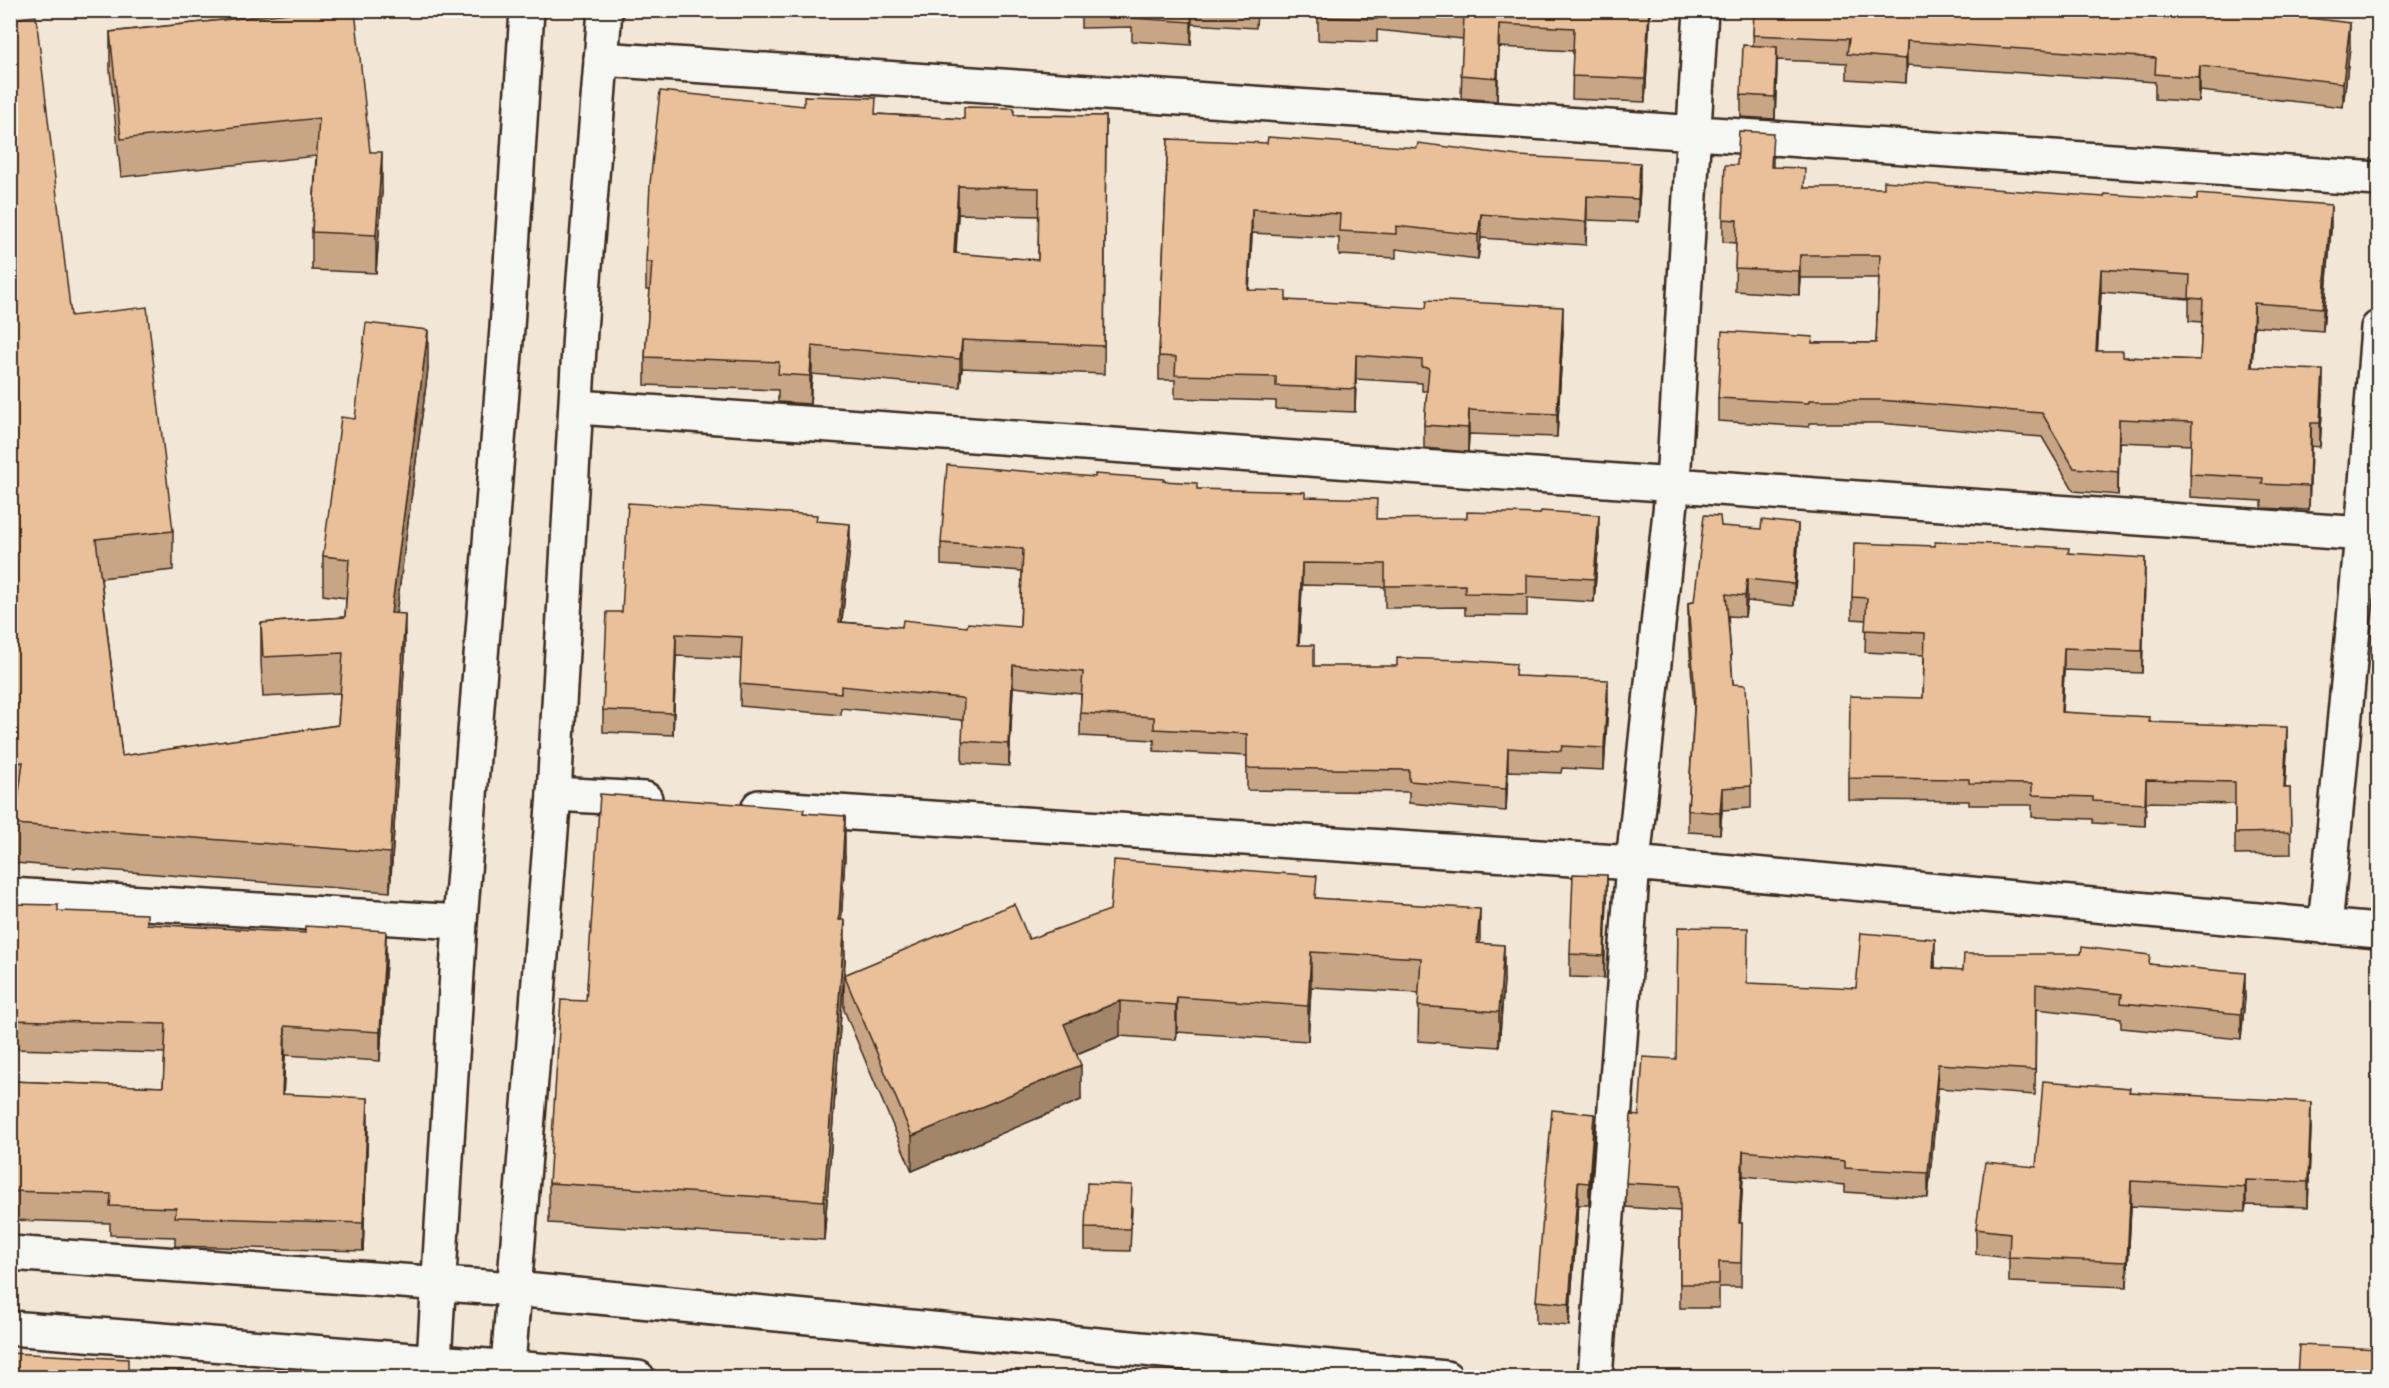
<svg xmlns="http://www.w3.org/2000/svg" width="2389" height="1388" viewBox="0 0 2389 1388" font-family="Dekko,sans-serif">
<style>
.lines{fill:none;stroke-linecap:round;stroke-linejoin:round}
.minor-casing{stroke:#3b2a1e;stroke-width:38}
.secondary-casing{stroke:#3b2a1e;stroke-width:38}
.minor{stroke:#f6f6f2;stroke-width:33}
.secondary{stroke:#f6f6f2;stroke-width:33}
.wall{fill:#c8a584;stroke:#3b2a1e;stroke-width:1.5;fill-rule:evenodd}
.shaded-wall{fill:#a3866b;stroke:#3b2a1e;stroke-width:1.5}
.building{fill:#e9c099;stroke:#3b2a1e;stroke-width:1.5;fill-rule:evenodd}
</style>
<rect width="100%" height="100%" fill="#f2e6d7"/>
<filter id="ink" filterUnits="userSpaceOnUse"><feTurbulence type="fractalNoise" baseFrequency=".0167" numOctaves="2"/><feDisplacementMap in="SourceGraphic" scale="12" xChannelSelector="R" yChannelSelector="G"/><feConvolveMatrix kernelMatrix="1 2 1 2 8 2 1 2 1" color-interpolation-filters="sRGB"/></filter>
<g filter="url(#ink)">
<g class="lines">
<defs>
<path id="minor" d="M 601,59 L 2378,179
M 578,407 L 2378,535
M 554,794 L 645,799
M 759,807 L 1633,863 L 2378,931
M 10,895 L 460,922
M 2325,927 L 2362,534 L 2378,328
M 1595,1378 L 1633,863 L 1673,483 L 1701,10"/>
<path id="secondary" d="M 10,1253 L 514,1289 L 1446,1378
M 10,1328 L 638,1378
M 450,1378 L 434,1361 L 460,922 L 507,328 L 527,10
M 507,1378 L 554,794 L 580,330 L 605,10"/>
</defs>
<!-- minor casing -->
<use href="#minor" class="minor-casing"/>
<!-- secondary casing -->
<use href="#secondary" class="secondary-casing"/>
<!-- minor -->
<use href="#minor" class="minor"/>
<!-- secondary -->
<use href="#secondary" class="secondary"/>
</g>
<!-- wall -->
<path class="wall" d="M 318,10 L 370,152 L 382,191 L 376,273 L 312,270 L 312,232 L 316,156 L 121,177 L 110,70 L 110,32 Z
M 669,10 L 819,10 L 818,16 L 669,12 Z
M 1024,10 L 1257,10 L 1256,28 L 1192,24 L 1191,45 L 1132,41 L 1132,27 L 1081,28 L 1081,15 L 1024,14 Z
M 1318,10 L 1650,10 L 1645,102 L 1572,99 L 1573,51 L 1499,47 L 1497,101 L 1461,98 L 1463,39 L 1377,30 L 1377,42 L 1318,40 Z
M 1754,10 L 2350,47 L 2343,107 L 2200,91 L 2199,102 L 2155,99 L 2155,82 L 1907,65 L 1906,83 L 1847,79 L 1847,63 L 1777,60 L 1775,119 L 1741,117 L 1741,95 L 1753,45 Z
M 10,19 L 71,316 L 173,531 L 173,570 L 101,578 L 122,756 L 338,725 L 340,693 L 263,697 L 261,662 L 261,623 L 345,617 L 346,598 L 323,595 L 323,556 L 355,419 L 428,369 L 396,614 L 405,654 L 390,892 L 15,863 L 15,824 L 18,803 L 10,804 Z
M 876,114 L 964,119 L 1014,115 L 1106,116 L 1104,374 L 962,368 L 960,387 L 812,374 L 810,404 L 778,402 L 778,390 L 645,385 L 645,357 L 650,290 L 646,290 L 646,262 ZM 958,214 L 1039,216 L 1038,260 L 956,254 Z
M 1168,139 L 1640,186 L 1638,222 L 1587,220 L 1586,245 L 1481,238 L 1478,259 L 1396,249 L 1396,258 L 1339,255 L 1339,238 L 1252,233 L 1249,290 L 1286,300 L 1563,331 L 1557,437 L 1469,434 L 1468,452 L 1424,448 L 1424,425 L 1427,391 L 1422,391 L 1422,383 L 1356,379 L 1355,412 L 1276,409 L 1276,401 L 1175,398 L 1175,380 L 1159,380 L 1159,356 Z
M 1773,157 L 1773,167 L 1805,188 L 2331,229 L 2323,331 L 2254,326 L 2252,367 L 2323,394 L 2320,447 L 2311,446 L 2309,510 L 2262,508 L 2262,501 L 2190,497 L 2191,445 L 2119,442 L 2118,495 L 2074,491 L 2042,437 L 1879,423 L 1809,423 L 1809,427 L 1718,421 L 1718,398 L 1813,343 L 1876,343 L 1879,278 L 1800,278 L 1799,295 L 1735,291 L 1736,243 L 1723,242 L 1723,219 L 1737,165 ZM 2101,292 L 2189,299 L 2189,321 L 2202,322 L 2200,360 L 2123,357 L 2097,351 Z
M 1095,477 L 1164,481 L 1197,489 L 1305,497 L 1377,519 L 1599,537 L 1594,602 L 1527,598 L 1527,616 L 1465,615 L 1465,607 L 1385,608 L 1385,587 L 1302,585 L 1299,645 L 1314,666 L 1516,676 L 1608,702 L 1604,770 L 1562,768 L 1561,773 L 1508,771 L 1506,811 L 1409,803 L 1409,792 L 1247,790 L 1247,756 L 1154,751 L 1154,740 L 1080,736 L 1081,694 L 1013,687 L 1009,766 L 962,763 L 963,721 L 961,720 L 841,708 L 841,715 L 740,706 L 741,659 L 676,656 L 673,735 L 603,732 L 603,710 L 622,612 L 817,521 L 850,546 L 842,622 L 902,627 L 1020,627 L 1022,571 L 941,565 L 941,543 Z
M 1721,526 L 1798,545 L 1794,606 L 1747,601 L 1745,617 L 1728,616 L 1733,684 L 1751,786 L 1751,808 L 1722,810 L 1720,834 L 1688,832 L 1688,810 L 1694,708 L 1688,624 L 1688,603 L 1694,602 Z
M 2069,553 L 2145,580 L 2142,673 L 2064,670 L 2062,712 L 2150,722 L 2287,749 L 2285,788 L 2290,788 L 2291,854 L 2235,855 L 2235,804 L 2146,802 L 2145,826 L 2093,823 L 2093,819 L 2032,817 L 2032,805 L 1969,805 L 1969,801 L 1849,800 L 1849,778 L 1923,698 L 1924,655 L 1865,652 L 1866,620 L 1852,619 L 1852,597 Z
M 804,813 L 845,856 L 841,920 L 845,960 L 824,1240 L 549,1223 L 549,1183 L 586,1001 Z
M 1317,898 L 1480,943 L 1504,980 L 1499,1047 L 1418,1041 L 1419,993 L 1311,987 L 1308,1041 L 1177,1032 L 1176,1040 L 1120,1036 L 1077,1054 L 1081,1100 L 912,1171 L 844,1010 L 844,975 L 1029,939 Z
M 1607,898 L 1604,978 L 1570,977 L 1570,954 Z
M 10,904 L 386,960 L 380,1061 L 285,1055 L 283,1094 L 368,1126 L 363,1251 L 175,1246 L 175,1237 L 110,1235 L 110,1223 L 10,1220 L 10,1081 L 163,1087 L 165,1053 L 10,1049 Z
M 1935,963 L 1935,968 L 1963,970 L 2150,964 L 2245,997 L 2241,1039 L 2121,1028 L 2121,1018 L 2036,1009 L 2035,1095 L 1938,1088 L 1928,1198 L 1845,1192 L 1845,1185 L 1743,1176 L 1740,1223 L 1742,1223 L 1741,1287 L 1719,1287 L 1719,1308 L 1680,1308 L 1680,1211 L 1626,1207 L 1626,1183 L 1639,1116 L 1676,1059 L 1856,988 Z
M 2130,1092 L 2311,1127 L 2308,1207 L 2246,1205 L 2245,1212 L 2131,1206 L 2127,1287 L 2009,1282 L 2009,1258 L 1976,1254 L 1976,1229 L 2036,1167 Z
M 1594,1136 L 1589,1205 L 1578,1205 L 1569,1326 L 1536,1323 L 1536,1301 Z
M 1132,1207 L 1130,1251 L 1085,1250 L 1085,1228 Z"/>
<!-- shaded-wall -->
<path class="shaded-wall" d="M 1192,10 L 1192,24 L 1191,45 L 1191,22 Z
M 1649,10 L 1650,10 L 1645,102 L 1645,79 Z
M 2350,23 L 2350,47 L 2343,107 L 2343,83 Z
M 1499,24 L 1499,47 L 1497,101 L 1497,78 Z
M 1907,41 L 1907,65 L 1906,83 L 1906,59 Z
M 1777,47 L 1777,69 L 1775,119 L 1775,97 Z
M 2200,66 L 2200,91 L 2199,102 L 2199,78 Z
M 382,152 L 382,191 L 376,273 L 376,235 Z
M 1640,163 L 1640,186 L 1638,222 L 1638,199 Z
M 958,186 L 958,214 L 954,282 L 954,253 Z
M 1587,196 L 1587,220 L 1586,245 L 1586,222 Z
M 2331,205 L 2331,229 L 2323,331 L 2323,308 Z
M 1252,209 L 1252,233 L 1248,313 L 1248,290 Z
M 1481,214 L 1481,238 L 1478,259 L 1478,235 Z
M 1800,255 L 1800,278 L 1799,295 L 1799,271 Z
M 2101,269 L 2101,292 L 2096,374 L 2096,351 Z
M 2254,303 L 2254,326 L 2251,391 L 2251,367 Z
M 1563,307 L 1563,331 L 1557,437 L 1557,414 Z
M 428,330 L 428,369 L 391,653 L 391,613 Z
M 962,340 L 962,368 L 960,387 L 960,359 Z
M 812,346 L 812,374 L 810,404 L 810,376 Z
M 1356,355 L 1356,379 L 1355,412 L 1355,389 Z
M 2323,370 L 2323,394 L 2320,447 L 2320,423 Z
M 1469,410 L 1469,434 L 1468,452 L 1468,428 Z
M 2119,419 L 2119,442 L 2118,495 L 2118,472 Z
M 2311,423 L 2311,446 L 2309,510 L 2309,486 Z
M 1599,515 L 1599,537 L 1594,602 L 1594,579 Z
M 850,524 L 850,546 L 839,644 L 839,622 Z
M 1798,524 L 1798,545 L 1794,606 L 1794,584 Z
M 2145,558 L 2145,580 L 2142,673 L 2142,651 Z
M 1302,563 L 1302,585 L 1298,667 L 1298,645 Z
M 1747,579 L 1747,601 L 1745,617 L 1745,596 Z
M 405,614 L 405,654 L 390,892 L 390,853 Z
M 676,634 L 676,656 L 673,735 L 673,713 Z
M 2064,648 L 2064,670 L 2061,734 L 2061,712 Z
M 1013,665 L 1013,687 L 1009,766 L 1009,744 Z
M 1608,680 L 1608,702 L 1604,770 L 1604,748 Z
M 2287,727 L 2287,749 L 2284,810 L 2284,788 Z
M 1508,748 L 1508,771 L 1506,811 L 1506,789 Z
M 2146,780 L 2146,802 L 2145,826 L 2145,804 Z
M 1722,788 L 1722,810 L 1720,834 L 1720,813 Z
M 845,816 L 845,856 L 839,960 L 839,920 Z
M 1607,875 L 1607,898 L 1604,978 L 1604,956 Z
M 1480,909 L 1480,944 L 1477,943 Z
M 845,920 L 845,960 L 824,1240 L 824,1201 Z
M 386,931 L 386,960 L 380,1061 L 380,1032 Z
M 1935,939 L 1935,963 L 1933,992 L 1933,968 Z
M 1504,945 L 1504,980 L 1499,1047 L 1499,1012 Z
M 1311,952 L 1311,987 L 1308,1041 L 1308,1006 Z
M 2245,973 L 2245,997 L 2241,1039 L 2241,1014 Z
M 1177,997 L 1177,1032 L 1176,1040 L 1176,1005 Z
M 1120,1001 L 1120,1036 L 1064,1059 L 1064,1024 Z
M 285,1026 L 285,1055 L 282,1123 L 282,1094 Z
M 1938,1064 L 1938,1088 L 1928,1198 L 1928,1173 Z
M 1081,1065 L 1081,1100 L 912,1171 L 912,1136 Z
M 368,1098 L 368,1126 L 363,1251 L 363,1223 Z
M 2311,1102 L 2311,1127 L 2308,1207 L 2308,1182 Z
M 1594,1114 L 1594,1136 L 1589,1205 L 1589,1183 Z
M 1743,1151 L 1743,1176 L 1739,1247 L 1739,1223 Z
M 2246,1180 L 2246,1205 L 2245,1212 L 2245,1187 Z
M 2131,1181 L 2131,1206 L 2127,1287 L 2127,1262 Z
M 1578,1182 L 1578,1205 L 1569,1326 L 1569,1304 Z"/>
<!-- building -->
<path class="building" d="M 318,10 L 355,10 L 370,152 L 382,152 L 376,235 L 312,232 L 319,118 L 121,139 L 110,32 Z
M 1133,10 L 1192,10 L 1191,22 L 1132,18 Z
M 1318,10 L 1377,10 L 1377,19 L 1318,17 Z
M 1413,10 L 1649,10 L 1645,79 L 1572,76 L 1574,28 L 1499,24 L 1497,78 L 1461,75 L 1464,16 Z
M 1754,10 L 2245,10 L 2350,23 L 2343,83 L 2200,66 L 2199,78 L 2155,74 L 2156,58 L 1907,41 L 1906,59 L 1847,54 L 1849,39 L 1753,35 Z
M 36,16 L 71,316 L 147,307 L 173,531 L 96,539 L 122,756 L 338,725 L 343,653 L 263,657 L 261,623 L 345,617 L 349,559 L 323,556 L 341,417 L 355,419 L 366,323 L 428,330 L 391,613 L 405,614 L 390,853 L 15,824 L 23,762 L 10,764 L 10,19 Z
M 1743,45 L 1777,47 L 1775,97 L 1741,95 Z
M 660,91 L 804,106 L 804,96 L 876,98 L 875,114 L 964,119 L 964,107 L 1014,108 L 1014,115 L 1106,116 L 1104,346 L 962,340 L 960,359 L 812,346 L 810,376 L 778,374 L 779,362 L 645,357 L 652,262 L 646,262 L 650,184 ZM 958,186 L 1039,188 L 1038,260 L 954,253 Z
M 1739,131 L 1773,133 L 1771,167 L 1805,168 L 1804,188 L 1884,188 L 1884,181 L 2104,197 L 2105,194 L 2197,200 L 2197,194 L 2331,205 L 2323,308 L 2254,303 L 2251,367 L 2323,370 L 2320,423 L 2311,423 L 2309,486 L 2262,484 L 2263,478 L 2190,474 L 2192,422 L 2119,419 L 2118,472 L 2074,468 L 2042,413 L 1879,400 L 1809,400 L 1809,403 L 1718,398 L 1722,331 L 1813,337 L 1812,343 L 1876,343 L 1880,255 L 1800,255 L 1799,271 L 1735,268 L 1737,220 L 1723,219 L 1725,165 L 1737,165 ZM 2101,269 L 2190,275 L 2189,298 L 2203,299 L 2200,360 L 2123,357 L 2123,351 L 2096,351 Z
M 1268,137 L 1417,148 L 1418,143 L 1518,156 L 1640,163 L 1638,199 L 1587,196 L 1586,222 L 1481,214 L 1478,235 L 1396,226 L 1396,234 L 1339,231 L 1340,214 L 1252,209 L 1248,290 L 1286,291 L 1286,300 L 1358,304 L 1426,308 L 1427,300 L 1563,307 L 1557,414 L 1469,410 L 1468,428 L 1424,425 L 1429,368 L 1422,367 L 1422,360 L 1356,355 L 1355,389 L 1276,386 L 1276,377 L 1175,375 L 1176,357 L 1159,356 L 1168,139 L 1267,143 Z
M 947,465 L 1095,477 L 1095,474 L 1164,479 L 1163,481 L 1197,483 L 1197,489 L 1305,492 L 1305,497 L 1377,499 L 1376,519 L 1467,518 L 1467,512 L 1540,514 L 1541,511 L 1599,515 L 1594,579 L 1527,575 L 1527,594 L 1465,593 L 1465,585 L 1385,586 L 1385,564 L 1302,563 L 1298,645 L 1314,645 L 1314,666 L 1397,666 L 1397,658 L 1462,660 L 1516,664 L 1515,676 L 1608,680 L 1604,748 L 1562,746 L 1561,751 L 1508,748 L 1506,789 L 1409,781 L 1409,770 L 1247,768 L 1247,734 L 1154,729 L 1154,717 L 1080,713 L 1083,672 L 1013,665 L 1009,744 L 962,741 L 964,700 L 961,698 L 841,686 L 841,693 L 740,684 L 742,637 L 676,634 L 673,713 L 603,710 L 607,612 L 622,612 L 628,503 L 817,515 L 816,521 L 850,524 L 839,622 L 902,627 L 903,620 L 967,627 L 968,623 L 1020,627 L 1023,549 L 941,543 Z
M 1704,515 L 1720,516 L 1721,526 L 1761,529 L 1762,520 L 1798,524 L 1794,584 L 1747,579 L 1745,596 L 1726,594 L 1733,684 L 1746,685 L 1751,786 L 1722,788 L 1720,813 L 1688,810 L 1695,696 L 1688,603 L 1694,602 Z
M 1935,542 L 1995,544 L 2069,548 L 2068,553 L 2145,558 L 2142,651 L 2064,648 L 2061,712 L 2150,717 L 2149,722 L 2287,727 L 2284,788 L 2290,788 L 2291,832 L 2235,833 L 2235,782 L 2146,780 L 2145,804 L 2093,801 L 2093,797 L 2032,795 L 2032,784 L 1969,783 L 1969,779 L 1849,778 L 1850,696 L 1923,698 L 1925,633 L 1865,630 L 1867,598 L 1852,597 L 1854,543 L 1935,546 Z
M 600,794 L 804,809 L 803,813 L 845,816 L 839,920 L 845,920 L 824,1201 L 549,1183 L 561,1000 L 586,1001 Z
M 1114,860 L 1317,876 L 1315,898 L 1480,909 L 1477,943 L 1504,945 L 1499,1012 L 1418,1006 L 1421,958 L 1311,952 L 1308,1006 L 1177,997 L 1176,1005 L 1120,1001 L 1064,1024 L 1081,1065 L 912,1136 L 844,975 L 1014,904 L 1029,939 L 1110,910 Z
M 1573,874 L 1607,875 L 1604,956 L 1570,954 Z
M 10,904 L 58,905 L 58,911 L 147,914 L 147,924 L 305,933 L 305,926 L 386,931 L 380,1032 L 285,1026 L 282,1094 L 368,1098 L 363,1223 L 175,1217 L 176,1208 L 110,1206 L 111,1194 L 10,1191 L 10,1081 L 163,1087 L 166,1024 L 10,1020 Z
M 1678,927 L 1748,928 L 1747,983 L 1856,988 L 1861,933 L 1935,939 L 1933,968 L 1963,970 L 1964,954 L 2081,954 L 2082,947 L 2150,955 L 2149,964 L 2245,973 L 2241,1014 L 2121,1003 L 2122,994 L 2036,984 L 2035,1070 L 1938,1064 L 1928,1173 L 1845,1168 L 1845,1161 L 1743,1151 L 1739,1223 L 1742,1223 L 1741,1263 L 1719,1262 L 1719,1284 L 1680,1284 L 1680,1186 L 1626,1183 L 1631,1115 L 1639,1116 L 1643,1057 L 1676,1059 Z
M 2043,1081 L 2130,1088 L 2129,1092 L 2311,1102 L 2308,1182 L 2246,1180 L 2245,1187 L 2131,1181 L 2127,1262 L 2009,1257 L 2010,1233 L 1976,1229 L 1985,1162 L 2036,1167 Z
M 1552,1110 L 1594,1114 L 1589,1183 L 1578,1182 L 1569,1304 L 1536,1301 Z
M 1087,1183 L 1132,1185 L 1130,1229 L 1085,1228 Z
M 2378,1344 L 2379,1344 L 2379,1377 L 2297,1377 L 2299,1345 L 2378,1349 Z
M 10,1353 L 128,1359 L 128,1369 L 212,1371 L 212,1377 L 10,1377 Z"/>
</g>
<!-- margin -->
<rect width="2389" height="1388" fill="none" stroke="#f6f6f2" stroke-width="36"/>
<rect x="18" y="18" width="2353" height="1352" fill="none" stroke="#3b2a1e" stroke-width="2" filter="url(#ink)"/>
</svg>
